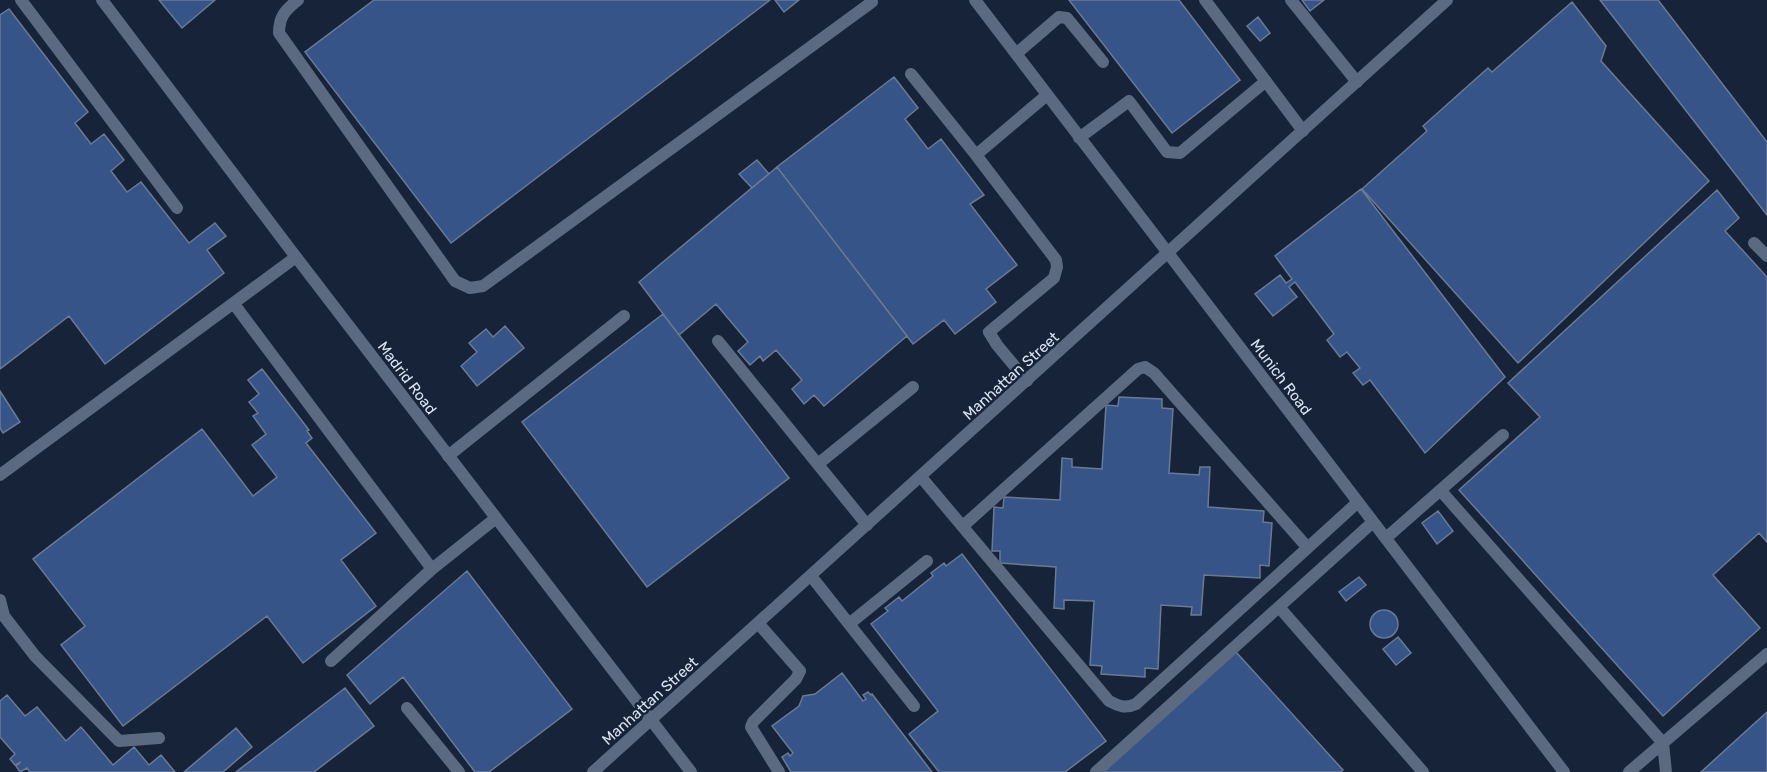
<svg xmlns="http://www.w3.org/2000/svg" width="1767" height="772" viewBox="0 0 1767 772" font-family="Rubik,sans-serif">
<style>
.building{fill:#365488;stroke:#6a7a94;stroke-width:1.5}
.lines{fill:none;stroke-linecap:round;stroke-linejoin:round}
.lane{stroke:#5b6981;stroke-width:12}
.street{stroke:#5b6981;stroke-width:12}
.labels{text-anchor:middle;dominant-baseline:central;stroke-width:5;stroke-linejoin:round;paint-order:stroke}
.street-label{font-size:15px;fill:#dae3f2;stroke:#162338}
</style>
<rect width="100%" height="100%" fill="#162338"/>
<!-- building -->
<path class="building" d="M 159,0 L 215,0 L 182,28 Z
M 374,0 L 770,0 L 451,243 L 305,52 Z
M 775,0 L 799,0 L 784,12 Z
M 1069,0 L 1179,0 L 1240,80 L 1172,133 Z
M 1302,0 L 1324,0 L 1310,11 Z
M 1600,0 L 1658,0 L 1767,142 L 1767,215 Z
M 1572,2 L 1606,46 L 1601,61 L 1709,181 L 1518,363 L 1362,189 L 1427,131 L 1423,126 L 1488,68 L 1492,72 Z
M 9,9 L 88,112 L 75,123 L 91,144 L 104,134 L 124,160 L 111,171 L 127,192 L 141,182 L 189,243 L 215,223 L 226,236 L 207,250 L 224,273 L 105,364 L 69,316 L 0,369 L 0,15 Z
M 1258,17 L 1270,33 L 1260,41 L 1247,26 Z
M 894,77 L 918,108 L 905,119 L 928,149 L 941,139 L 984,195 L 970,204 L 1017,265 L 986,289 L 996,302 L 955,334 L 944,320 L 913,344 L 777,167 Z
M 757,160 L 769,174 L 752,188 L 739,174 Z
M 777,167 L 907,336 L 824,406 L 814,395 L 804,404 L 792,389 L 802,380 L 776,350 L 763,361 L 760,356 L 750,365 L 738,351 L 748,342 L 716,304 L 679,335 L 639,282 Z
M 1361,189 L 1505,377 L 1425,453 L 1370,380 L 1363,385 L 1353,373 L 1360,368 L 1347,352 L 1340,357 L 1327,340 L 1334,334 L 1295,282 L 1289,287 L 1297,297 L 1273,316 L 1255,294 L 1280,275 L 1286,283 L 1292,279 L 1275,256 Z
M 1717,190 L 1739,218 L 1725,231 L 1767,277 L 1767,542 L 1759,533 L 1713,575 L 1760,628 L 1663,716 L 1459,490 L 1540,417 L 1508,383 Z
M 663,314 L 789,478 L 647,587 L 522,422 Z
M 505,326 L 524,348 L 477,386 L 461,366 L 477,352 L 469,343 L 486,329 L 493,337 Z
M 262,369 L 309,430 L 307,431 L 312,438 L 306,443 L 376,533 L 341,560 L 376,606 L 303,663 L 267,616 L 123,726 L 61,645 L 85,626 L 33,559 L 202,429 L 253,496 L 277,477 L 252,445 L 266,434 L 253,416 L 258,413 L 249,402 L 259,394 L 248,380 Z
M 0,391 L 20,422 L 3,433 L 0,428 Z
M 1119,397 L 1162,399 L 1162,408 L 1173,409 L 1169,473 L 1199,475 L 1200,467 L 1210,467 L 1208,507 L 1264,511 L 1263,522 L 1272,523 L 1269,566 L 1260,565 L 1260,578 L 1204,575 L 1201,615 L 1191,615 L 1192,607 L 1161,605 L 1158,669 L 1145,668 L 1145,677 L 1101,674 L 1102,666 L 1090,665 L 1094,601 L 1064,600 L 1064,609 L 1054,608 L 1056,567 L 1000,563 L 1000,551 L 992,551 L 994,507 L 1003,508 L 1004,497 L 1060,500 L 1062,458 L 1072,459 L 1072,467 L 1102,469 L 1106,405 L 1118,406 Z
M 1438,511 L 1453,531 L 1437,544 L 1422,523 Z
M 962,554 L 1106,741 L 1065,772 L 939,772 L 909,734 L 938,711 L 871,624 L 888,611 L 885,608 L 899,597 L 902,601 L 933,576 L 931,573 L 944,563 L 946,566 Z
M 467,571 L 572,709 L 489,772 L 475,772 L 403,677 L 370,704 L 347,675 Z
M 1359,577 L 1366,585 L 1346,601 L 1339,592 Z
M1370 624a14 14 0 1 1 28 0a14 14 0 1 1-28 0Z
M 1398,637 L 1411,653 L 1396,665 L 1383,649 Z
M 1236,652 L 1343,770 L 1341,772 L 1103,772 Z
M 842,673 L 863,701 L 866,699 L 863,695 L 868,692 L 871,695 L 872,694 L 932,772 L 791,772 L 782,757 L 788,753 L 790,756 L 793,753 L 772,726 L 799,706 L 803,696 L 815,694 Z
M 345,688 L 374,726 L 314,772 L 236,772 Z
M 7,695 L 25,716 L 37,707 L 66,741 L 81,727 L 113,765 L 134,747 L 149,765 L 161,755 L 175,772 L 30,772 L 27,768 L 20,772 L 16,766 L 21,762 L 15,765 L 10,759 L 15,754 L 0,737 L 0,701 Z
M 1767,712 L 1767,772 L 1701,772 Z
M 236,728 L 252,747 L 223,772 L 184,772 Z"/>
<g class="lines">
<!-- lane -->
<path class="lane" d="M 21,0 L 177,208
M 298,0 C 285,10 279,17 279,33 L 455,281 L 470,288 L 483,286 L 872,2
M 975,0 L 1564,772
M 1205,0 L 1303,131
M 1291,0 L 1357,82
M 1016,54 L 1059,17 L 1067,18 L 1103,62
M 911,74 L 976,155 L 1056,260 L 1057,267 L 1054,278 L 989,332 L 997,345 L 1027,381
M 1079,138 L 1129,101 L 1167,152 L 1180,153 L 1266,81
M 976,155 L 1047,95
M 1754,243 L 1767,256
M 234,304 L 432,569
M 718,341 L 867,525
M 448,456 L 624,316
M 818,464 L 913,387
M 0,475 L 296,257
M 921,477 L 1109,701 C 1119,706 1125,709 1136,704 L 1358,502
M 1441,491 L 1663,743 L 1666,772
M 963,526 L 1138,369 L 1145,367 L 1154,373 L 1307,547
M 1386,538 L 1503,435
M 811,576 L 914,706
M 0,600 L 4,616 L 35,656 L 119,741 L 159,738
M 1279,607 L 1423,772
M 758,623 L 800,671 L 796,679 L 753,722 L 751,727 L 779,772
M 849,624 L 927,561
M 331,661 L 432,569 L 496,518
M 407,708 L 459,772
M 1096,772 L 1373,522
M 1629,772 L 1767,654"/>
<!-- street -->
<path class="street" d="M 102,0 L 296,257 L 691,772
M 593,772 L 1447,0"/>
</g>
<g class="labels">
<!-- street labels -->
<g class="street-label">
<text transform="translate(1011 376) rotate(-42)">Manhattan Street</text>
<text transform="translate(1281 377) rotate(53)">Munich Road</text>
<text transform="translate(407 378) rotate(53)">Madrid Road</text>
<text transform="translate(650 701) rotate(-42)">Manhattan Street</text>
</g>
</g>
</svg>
